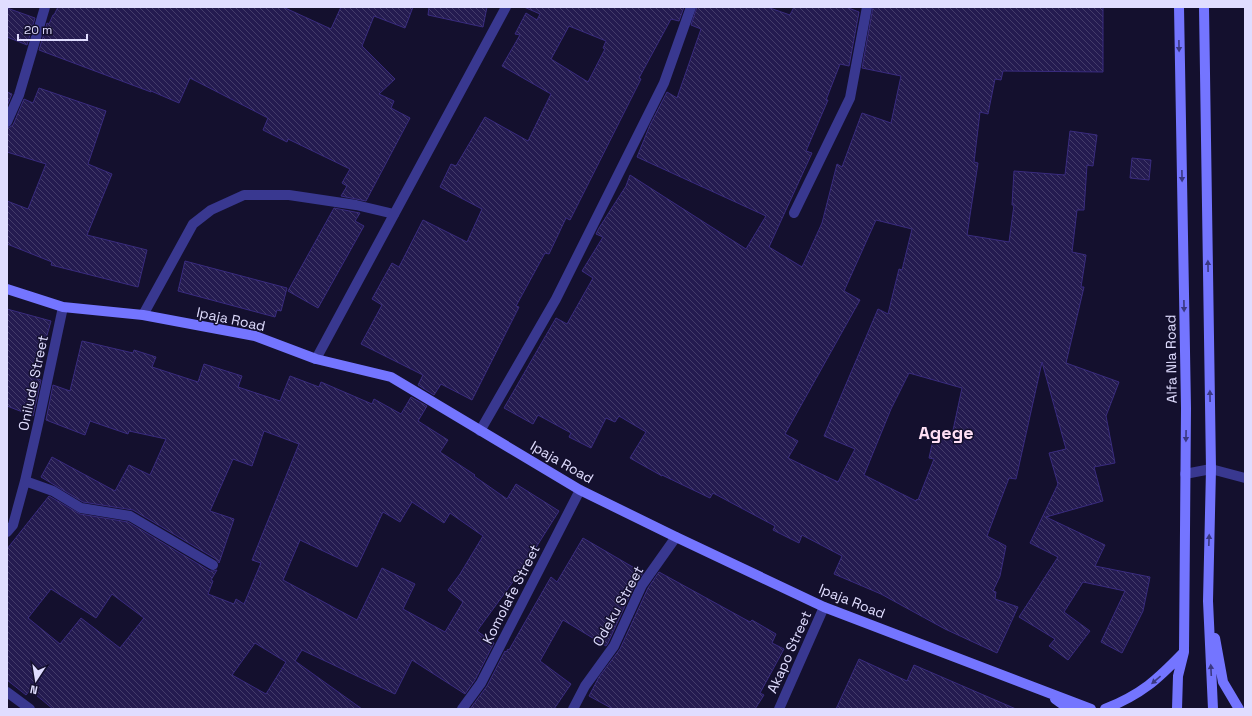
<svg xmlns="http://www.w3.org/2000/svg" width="1252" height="716" viewBox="0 0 1252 716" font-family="'Space Grotesk',sans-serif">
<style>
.building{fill:url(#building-back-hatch);stroke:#392b7e;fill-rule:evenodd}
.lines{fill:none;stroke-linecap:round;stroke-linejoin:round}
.service{stroke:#393890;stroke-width:10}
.minor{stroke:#393890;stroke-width:10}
.secondary{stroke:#7475ff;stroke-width:10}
.oneway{fill:#3a3882}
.labels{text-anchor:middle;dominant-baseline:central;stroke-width:3;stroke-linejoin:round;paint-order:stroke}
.street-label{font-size:14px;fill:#e0ddff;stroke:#14102e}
.district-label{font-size:18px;font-weight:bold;fill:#ffdff4;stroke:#14102e}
</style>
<defs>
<pattern id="building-back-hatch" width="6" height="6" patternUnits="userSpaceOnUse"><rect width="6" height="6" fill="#241b50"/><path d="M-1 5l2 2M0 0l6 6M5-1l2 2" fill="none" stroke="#443c6a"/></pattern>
</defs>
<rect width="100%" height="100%" fill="#14102e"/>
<!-- building -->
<path class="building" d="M 58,7 L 283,7 L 331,29 L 341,7 L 413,7 L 405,28 L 374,16 L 362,46 L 395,79 L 379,94 L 394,101 L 391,108 L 410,118 L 366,201 L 341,196 L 347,186 L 342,183 L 350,169 L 288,139 L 287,142 L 263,130 L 268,118 L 190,78 L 179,103 L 151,91 L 151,92 L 39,50 L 47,23 L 49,24 L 53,15 L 54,15 Z
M 429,7 L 487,7 L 483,27 L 428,15 Z
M 524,7 L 684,7 L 679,21 L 671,19 L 639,78 L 641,79 L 570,220 L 566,218 L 549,254 L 545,253 L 516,306 L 519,307 L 472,400 L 441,384 L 434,395 L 418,385 L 423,375 L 361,344 L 382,305 L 372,299 L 392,263 L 399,267 L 423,220 L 467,242 L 482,209 L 440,187 L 451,164 L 456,166 L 485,117 L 528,141 L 551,94 L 502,66 L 520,35 L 515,34 L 526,13 L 537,20 L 540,14 ZM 569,26 L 606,41 L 603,48 L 605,49 L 588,82 L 551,59 Z
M 697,7 L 767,7 L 790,15 L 794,7 L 846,7 L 859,12 L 849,66 L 840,64 L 826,100 L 828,100 L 806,151 L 812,153 L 769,247 L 802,267 L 822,223 L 837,164 L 842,167 L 862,113 L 891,123 L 901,76 L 862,68 L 873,7 L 1103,7 L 1103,72 L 1003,71 L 1001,80 L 995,79 L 988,114 L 980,112 L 974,162 L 978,163 L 967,235 L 1009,242 L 1014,205 L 1012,205 L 1014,171 L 1065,175 L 1070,131 L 1097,135 L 1093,166 L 1087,165 L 1084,210 L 1077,210 L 1072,252 L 1086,255 L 1081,287 L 1084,287 L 1066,363 L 1119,382 L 1106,416 L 1115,463 L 1094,467 L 1103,501 L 1046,517 L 1105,545 L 1095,566 L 1150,577 L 1143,611 L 1122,653 L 1101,642 L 1125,591 L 1083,582 L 1064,612 L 1090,631 L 1068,660 L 1049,646 L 1055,639 L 1019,617 L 1058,557 L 1030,543 L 1058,484 L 1049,453 L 1066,449 L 1042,362 L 1016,479 L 1009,478 L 987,536 L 1006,546 L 1000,576 L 993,591 L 996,592 L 995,599 L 1018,607 L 997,653 L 945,629 L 881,594 L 834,574 L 842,556 L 802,535 L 799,543 L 773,530 L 775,526 L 713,493 L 710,498 L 662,475 L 662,476 L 630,458 L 646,432 L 619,416 L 615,422 L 606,418 L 591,448 L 569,437 L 571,433 L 538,415 L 533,424 L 504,408 L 556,318 L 567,324 L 593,278 L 582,271 L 603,237 L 596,234 L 599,228 L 626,186 L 630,175 L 746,249 L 766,216 L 637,157 L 650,125 L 667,92 L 677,98 L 701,29 L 691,25 ZM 876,220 L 912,229 L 902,270 L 899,269 L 888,314 L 878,309 L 824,436 L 855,449 L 838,482 L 788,458 L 798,441 L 785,434 L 860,300 L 844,291 ZM 909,373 L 962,388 L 952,435 L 935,431 L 929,458 L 934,459 L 918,500 L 917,499 L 916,501 L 864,475 L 891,409 Z
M 7,8 L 35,18 L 27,45 L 7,37 Z
M 39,88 L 106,111 L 88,164 L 112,174 L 87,235 L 147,250 L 138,287 L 51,265 L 52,262 L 7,244 L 7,201 L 28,209 L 46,164 L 7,152 L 7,128 L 10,127 L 13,125 L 24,99 L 33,103 Z
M 7,92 L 12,94 L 7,106 Z
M 1132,158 L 1151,160 L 1149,180 L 1130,178 Z
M 334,208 L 360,213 L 355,221 L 364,226 L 318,308 L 288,291 Z
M 185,261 L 287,288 L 281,311 L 277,310 L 275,317 L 178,291 Z
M 7,309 L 51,321 L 35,378 L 41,380 L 33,416 L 7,406 Z
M 82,341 L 133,353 L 134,350 L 156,357 L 152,367 L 198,382 L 204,364 L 242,376 L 238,387 L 280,401 L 290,376 L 319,387 L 321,382 L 372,404 L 374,399 L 401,414 L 411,397 L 427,406 L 418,421 L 448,440 L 440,452 L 475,475 L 474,476 L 507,499 L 516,484 L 559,511 L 523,568 L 477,631 L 494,643 L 475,680 L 465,694 L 412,660 L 395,694 L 302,650 L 295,661 L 362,709 L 53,709 L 30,690 L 26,695 L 7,680 L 7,549 L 49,496 L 80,514 L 128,522 L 210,571 L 213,571 L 217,570 L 211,580 L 213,581 L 208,594 L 234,604 L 236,599 L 244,604 L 261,563 L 252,560 L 299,444 L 264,431 L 252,466 L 233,459 L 210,511 L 234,519 L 219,563 L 216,559 L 133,510 L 83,502 L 41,477 L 52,457 L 115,491 L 129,465 L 150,475 L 166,439 L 129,431 L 128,434 L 90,421 L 85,435 L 46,420 L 53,385 L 70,391 ZM 412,502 L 444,523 L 450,513 L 483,536 L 460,574 L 448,590 L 463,602 L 445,632 L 403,609 L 415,584 L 382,568 L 357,620 L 283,580 L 300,540 L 357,567 L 383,512 L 400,522 ZM 51,589 L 96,618 L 112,594 L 144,618 L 120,648 L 81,618 L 60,644 L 28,618 ZM 255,643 L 286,662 L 266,694 L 232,675 Z
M 583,538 L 643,573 L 636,582 L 608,643 L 606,646 L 563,620 L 540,661 L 571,684 L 554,709 L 470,709 L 487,686 L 505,651 L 506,652 L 508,649 L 509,650 L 551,577 L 557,582 Z
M 659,572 L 750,622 L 752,620 L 776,634 L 772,643 L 784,649 L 760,693 L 764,695 L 755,709 L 613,709 L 589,696 L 599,677 L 620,649 L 648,588 Z
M 859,659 L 907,681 L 914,665 L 1016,709 L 836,709 Z"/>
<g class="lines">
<!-- service -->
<path class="service" d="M 143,315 L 193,224 L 211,210 L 244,195 L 289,195 L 356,205 L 394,214"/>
<!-- minor -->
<path class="minor" d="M 7,122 L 19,95 L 45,7
M 794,213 L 850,98 L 867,7
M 316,359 L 506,7
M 480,431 L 556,299 L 664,83 L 691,7
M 1185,474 L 1211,469 L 1245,478
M 25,481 L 53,491 L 81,508 L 130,516 L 213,565
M 7,532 L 13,525 L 25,481 L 39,420 L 63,307
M 7,692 L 30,709
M 462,709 L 481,683 L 580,490
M 573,709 L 585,686 L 614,646 L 642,585 L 676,537
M 779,709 L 824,607"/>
<!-- secondary -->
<path class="secondary" d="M 1204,7 L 1211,469 L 1208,601 L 1213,709
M 7,289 L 63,307 L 143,315 L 255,336 L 316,359 L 391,377 L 580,490 L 676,537 L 824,607 L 1091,709
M 1215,638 L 1223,682 L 1239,709
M 1055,699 L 1069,709
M 1105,709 C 1142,694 1157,680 1184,652
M 1177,709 L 1178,676 L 1184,652 L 1186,408 L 1179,7"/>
</g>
<!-- one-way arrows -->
<defs><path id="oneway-solid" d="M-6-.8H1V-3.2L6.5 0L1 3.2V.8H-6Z"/></defs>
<g class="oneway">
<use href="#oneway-solid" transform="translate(1179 46) rotate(89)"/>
<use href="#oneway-solid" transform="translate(1182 176) rotate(89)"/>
<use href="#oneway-solid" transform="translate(1208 266) rotate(-91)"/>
<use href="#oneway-solid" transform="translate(1184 306) rotate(89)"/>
<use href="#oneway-solid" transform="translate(1210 396) rotate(-91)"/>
<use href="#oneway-solid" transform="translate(1186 436) rotate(91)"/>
<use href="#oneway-solid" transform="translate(1209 540) rotate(-88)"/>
<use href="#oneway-solid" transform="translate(1211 670) rotate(-93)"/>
<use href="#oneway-solid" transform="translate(1156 680) rotate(140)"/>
</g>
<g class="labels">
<!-- street labels -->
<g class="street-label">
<text transform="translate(231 319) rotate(12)">Ipaja Road</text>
<text transform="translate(1171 359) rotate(-91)">Alfa Nla Road</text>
<text transform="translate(33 383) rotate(-78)">Onilude Street</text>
<text transform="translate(562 462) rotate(30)">Ipaja Road</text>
<text transform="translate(511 594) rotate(-63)">Komolafe Street</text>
<text transform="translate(852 601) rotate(22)">Ipaja Road</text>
<text transform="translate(618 606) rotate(-61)">Odeku Street</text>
<text transform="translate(789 652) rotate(-66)">Akapo Street</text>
</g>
<!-- district labels -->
<g class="district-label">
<text x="946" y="432">Agege</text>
</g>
</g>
<!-- border -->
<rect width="1252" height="716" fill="none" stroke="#e0ddff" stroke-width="16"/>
<!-- north arrow -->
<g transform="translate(36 680) rotate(192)" stroke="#14102e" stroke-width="3" paint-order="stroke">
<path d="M0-3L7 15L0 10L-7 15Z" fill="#e0ddff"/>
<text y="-6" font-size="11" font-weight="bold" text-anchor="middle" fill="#e0ddff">N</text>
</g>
<!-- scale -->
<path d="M18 34v6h69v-6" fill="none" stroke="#e0ddff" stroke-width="2"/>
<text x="24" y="34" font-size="12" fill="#e0ddff" stroke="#14102e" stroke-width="3" paint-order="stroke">20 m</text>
</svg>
